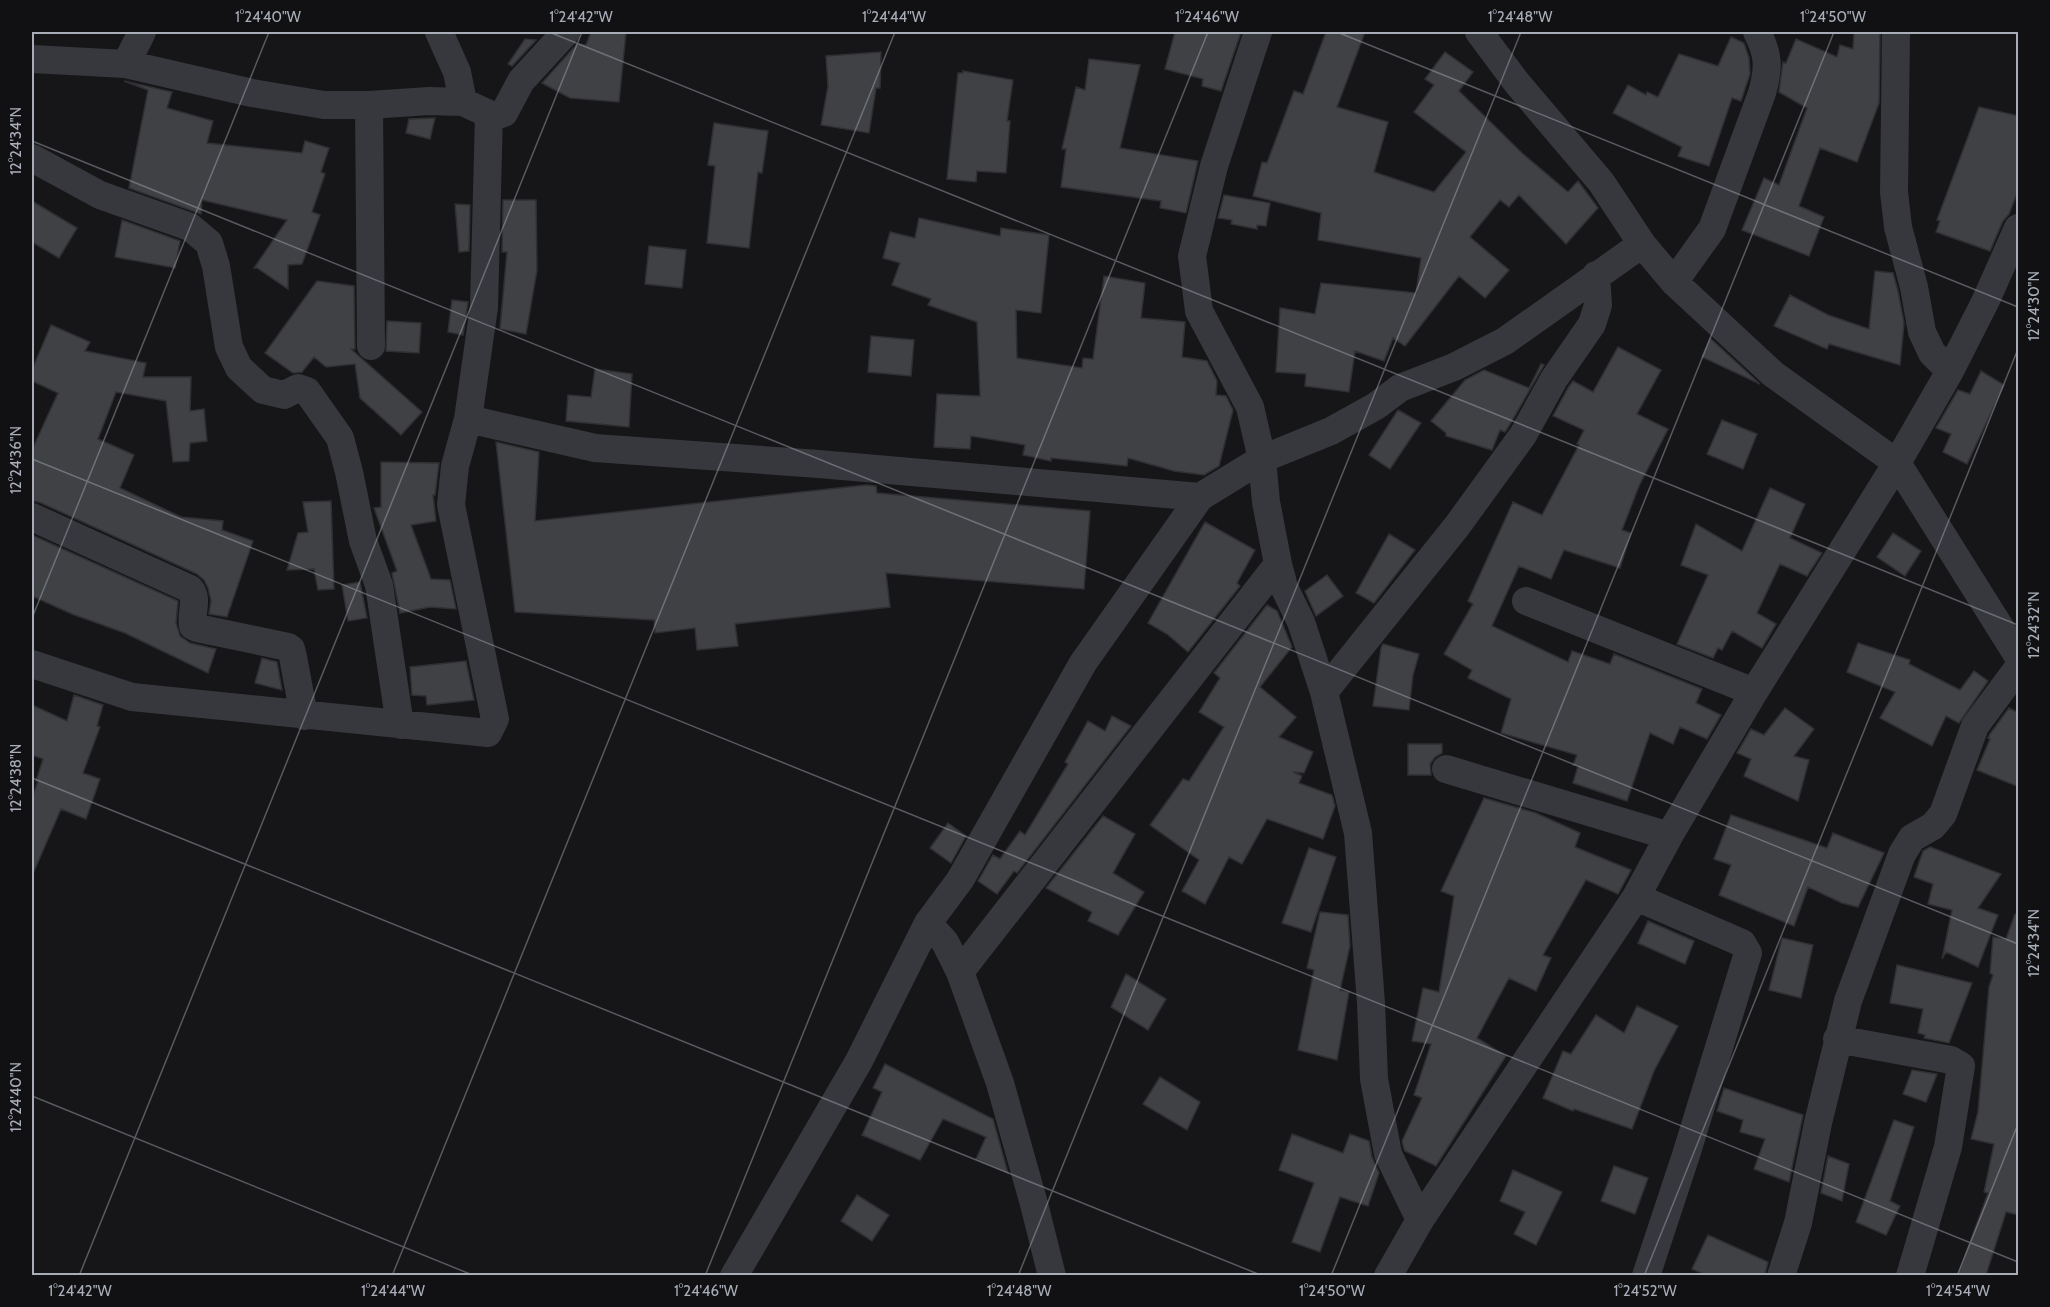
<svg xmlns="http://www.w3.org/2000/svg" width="2050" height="1307" viewBox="0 0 2050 1307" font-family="Cabin,sans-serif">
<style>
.building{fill:#404145;stroke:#303034;stroke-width:1.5}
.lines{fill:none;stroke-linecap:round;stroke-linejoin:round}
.street{stroke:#37383d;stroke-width:28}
.ticks{fill:none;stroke:#a8adb8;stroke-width:1.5;stroke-opacity:0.45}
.neatline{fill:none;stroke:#a8adb8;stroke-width:2}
.ticks-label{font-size:15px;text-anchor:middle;fill:#a8adb8}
</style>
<rect width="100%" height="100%" fill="#161618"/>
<!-- building -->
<path class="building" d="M 591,32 L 626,32 L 619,102 L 570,98 L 542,83 L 577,44 L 586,45 Z
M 1175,32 L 1241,32 L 1221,91 L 1202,86 L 1203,79 L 1165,69 Z
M 1326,32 L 1365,32 L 1337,107 L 1388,122 L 1374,172 L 1434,192 L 1466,152 L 1414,112 L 1434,85 L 1425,79 L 1445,52 L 1473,72 L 1459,91 L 1522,153 L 1568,192 L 1578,181 L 1598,208 L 1566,244 L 1519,195 L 1509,207 L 1500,200 L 1470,237 L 1509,270 L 1485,298 L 1459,276 L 1405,346 L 1393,338 L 1384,361 L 1355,351 L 1349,392 L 1305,386 L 1306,374 L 1276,372 L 1280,308 L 1315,314 L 1321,283 L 1416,293 L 1421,258 L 1318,240 L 1321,213 L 1253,196 L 1262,162 L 1267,163 L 1294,91 L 1303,94 Z
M 1854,32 L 1880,32 L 1879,103 L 1857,162 L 1820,148 L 1799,206 L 1824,217 L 1809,256 L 1742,230 L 1764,178 L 1779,185 L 1807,108 L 1779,92 L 1783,62 L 1786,63 L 1796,39 L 1837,57 L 1840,45 L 1853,49 Z
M 1731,37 L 1744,43 L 1749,58 L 1750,74 L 1741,101 L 1732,98 L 1709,166 L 1678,156 L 1682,147 L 1613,113 L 1628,85 L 1646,95 L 1647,92 L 1658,97 L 1679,54 L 1718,66 Z
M 525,39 L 536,40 L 512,66 L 508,64 Z
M 881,52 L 880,88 L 876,88 L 869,133 L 821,125 L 828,86 L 826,56 Z
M 1089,59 L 1140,65 L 1120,148 L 1198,161 L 1186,213 L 1160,208 L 1161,201 L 1061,187 L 1066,149 L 1062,149 L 1076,87 L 1085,90 Z
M 963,71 L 1013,80 L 1007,121 L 1010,121 L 1006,173 L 977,171 L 976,182 L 947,179 L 958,73 L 963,73 Z
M 124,81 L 172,92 L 167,108 L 213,121 L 207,143 L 302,153 L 305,141 L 329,148 L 321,172 L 325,174 L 312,212 L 320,215 L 302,264 L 288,265 L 288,289 L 257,268 L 254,268 L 287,220 L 202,200 L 201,214 L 129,188 L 148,90 Z
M 1979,107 L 2019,116 L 2019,188 L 2009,214 L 2003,221 L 1990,251 L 1936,232 L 1940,221 L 1937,220 Z
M 435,118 L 430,139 L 406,133 L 409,119 Z
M 714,123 L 768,131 L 762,173 L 758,172 L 749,248 L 707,243 L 715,166 L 708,165 Z
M 1224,195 L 1270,203 L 1266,226 L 1257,225 L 1257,229 L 1231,224 L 1232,220 L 1218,218 Z
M 503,200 L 536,200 L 537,270 L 526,334 L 500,329 L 507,252 L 502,252 Z
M 32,201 L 77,228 L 59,258 L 32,242 Z
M 455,204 L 470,205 L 469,251 L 459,252 Z
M 919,218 L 1000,236 L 1001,228 L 1049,235 L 1041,313 L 1016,310 L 1017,358 L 1082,368 L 1083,358 L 1093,359 L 1104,276 L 1145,283 L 1141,318 L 1185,322 L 1182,357 L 1207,361 L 1217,381 L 1216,395 L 1226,396 L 1233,410 L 1219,466 L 1204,475 L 1174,471 L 1128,458 L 1127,466 L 1051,458 L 1051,461 L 1023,455 L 1025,445 L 971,436 L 970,449 L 934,447 L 937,394 L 980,396 L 977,322 L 928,305 L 931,299 L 892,285 L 900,263 L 883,258 L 890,232 L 915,238 Z
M 122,220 L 180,241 L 175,268 L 115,257 Z
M 649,246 L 686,250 L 682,288 L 645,284 Z
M 1875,271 L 1893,273 L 1898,291 L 1904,323 L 1900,365 L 1829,344 L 1827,349 L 1774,326 L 1790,295 L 1828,315 L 1869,329 Z
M 317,281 L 354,286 L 355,349 L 351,349 L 422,412 L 401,435 L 360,398 L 355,364 L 326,367 L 314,357 L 302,372 L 293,373 L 265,353 Z
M 452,300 L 468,302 L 463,335 L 448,332 Z
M 387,321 L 421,323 L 419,353 L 386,351 Z
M 51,325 L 90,342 L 85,351 L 146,363 L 143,377 L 191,377 L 190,411 L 204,409 L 207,441 L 190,443 L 189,461 L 173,462 L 166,401 L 116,392 L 98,439 L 134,455 L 120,488 L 181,517 L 223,521 L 222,530 L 253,541 L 227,617 L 209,614 L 211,601 L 208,588 L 204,580 L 197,574 L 39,502 L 32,501 L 32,450 L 58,393 L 32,381 L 32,370 Z
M 871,336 L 914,340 L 911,376 L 868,372 Z
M 1710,338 L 1760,384 L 1702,357 Z
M 1618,347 L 1661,370 L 1637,414 L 1668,429 L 1639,486 L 1622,530 L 1631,533 L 1620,568 L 1564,550 L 1551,579 L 1519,566 L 1492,626 L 1568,662 L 1572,651 L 1610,664 L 1614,654 L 1702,689 L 1696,703 L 1721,715 L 1707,739 L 1680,727 L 1673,744 L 1650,733 L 1627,801 L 1573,783 L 1578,766 L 1573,765 L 1577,755 L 1501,733 L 1511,699 L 1468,678 L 1472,670 L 1444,654 L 1473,604 L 1468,601 L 1513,502 L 1542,515 L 1579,445 L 1577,444 L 1584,430 L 1553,416 L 1568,388 L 1573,381 L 1593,392 Z
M 1541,364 L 1544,365 L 1509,426 L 1505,432 L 1500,430 L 1492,450 L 1446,436 L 1446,433 L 1431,421 L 1465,380 L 1484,370 L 1529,388 Z
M 595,369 L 632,374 L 629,427 L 566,421 L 568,395 L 591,397 Z
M 1981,371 L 2004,385 L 1967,464 L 1943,452 L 1951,434 L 1936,428 L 1958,390 L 1970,394 Z
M 1398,410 L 1421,423 L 1390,469 L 1369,455 Z
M 1722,420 L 1757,434 L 1743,469 L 1707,454 Z
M 496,442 L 539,452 L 535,521 L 866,485 L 876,486 L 877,493 L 1090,511 L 1084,589 L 886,573 L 890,607 L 735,624 L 738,646 L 697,650 L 695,628 L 655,633 L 654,620 L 515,612 Z
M 381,462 L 439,463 L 435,495 L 433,495 L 436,521 L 411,525 L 431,579 L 450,580 L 456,609 L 430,607 L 400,613 L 392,573 L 397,571 L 374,508 L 381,507 Z
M 1770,488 L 1805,504 L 1790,538 L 1822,553 L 1807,576 L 1780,564 L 1757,613 L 1776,624 L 1762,648 L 1732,631 L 1722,650 L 1718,648 L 1713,658 L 1677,644 L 1708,575 L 1681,565 L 1696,524 L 1742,551 Z
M 331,501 L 334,589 L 318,590 L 314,569 L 287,570 L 298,533 L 308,532 L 303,502 Z
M 1205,522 L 1255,550 L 1237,583 L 1240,586 L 1188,652 L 1167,634 L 1148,623 Z
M 1893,533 L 1921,551 L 1905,576 L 1877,557 Z
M 1389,534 L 1415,550 L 1374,603 L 1356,593 Z
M 32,535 L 178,601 L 176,623 L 180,636 L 190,643 L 216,649 L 208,673 L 125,633 L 72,614 L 32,596 Z
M 1327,575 L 1343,596 L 1316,616 L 1305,591 Z
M 360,582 L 367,618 L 348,621 L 342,585 Z
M 1267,605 L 1277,611 L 1292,647 L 1260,687 L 1296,717 L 1279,737 L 1313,752 L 1304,773 L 1293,772 L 1302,776 L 1299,783 L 1332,795 L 1335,806 L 1323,839 L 1267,819 L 1242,864 L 1229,857 L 1205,904 L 1182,891 L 1199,860 L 1150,825 L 1183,779 L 1189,781 L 1224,727 L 1199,712 L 1220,678 L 1214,673 Z
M 1858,643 L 1910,660 L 1909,664 L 1960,690 L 1974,671 L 1988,681 L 1959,723 L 1946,716 L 1932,746 L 1880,718 L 1895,692 L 1847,672 Z
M 1383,644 L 1419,654 L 1413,675 L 1409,710 L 1373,706 L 1381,648 Z
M 262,658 L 277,662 L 282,690 L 255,683 Z
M 466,661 L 474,700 L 427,705 L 426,696 L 412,695 L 410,667 Z
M 74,695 L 103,705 L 97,726 L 100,727 L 83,773 L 100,779 L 86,819 L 61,809 L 32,876 L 32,798 L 38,781 L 36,781 L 43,759 L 32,755 L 32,705 L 67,721 Z
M 1785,708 L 1814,729 L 1794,756 L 1809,760 L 1798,801 L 1744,776 L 1751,759 L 1737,753 L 1751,729 L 1764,735 Z
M 2009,708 L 2019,713 L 2019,787 L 1977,770 L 1990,739 L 1988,738 L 1990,734 Z
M 1112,716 L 1131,726 L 1017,873 L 1014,871 L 997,894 L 978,881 L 993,855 L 1000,859 L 1020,831 L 1025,835 L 1068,764 L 1065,762 L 1088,721 L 1105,731 Z
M 1408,744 L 1442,744 L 1442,753 L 1435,757 L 1430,764 L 1431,775 L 1408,775 Z
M 1484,798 L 1536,813 L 1580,833 L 1575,847 L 1631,870 L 1618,894 L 1586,880 L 1543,955 L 1551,958 L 1536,991 L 1509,978 L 1477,1038 L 1506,1056 L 1436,1166 L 1405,1151 L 1404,1149 L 1402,1141 L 1422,1098 L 1414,1095 L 1431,1044 L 1412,1041 L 1423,988 L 1439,992 L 1454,896 L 1441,891 Z
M 1731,815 L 1827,848 L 1833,833 L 1884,853 L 1858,907 L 1842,903 L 1808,887 L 1794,926 L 1719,895 L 1731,865 L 1714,859 Z
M 1103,816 L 1135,834 L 1113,873 L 1144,892 L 1118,935 L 1088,921 L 1092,912 L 1046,888 Z
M 948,823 L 966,836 L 951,863 L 930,848 Z
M 1930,847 L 2001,874 L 1978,908 L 1998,915 L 1978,967 L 1946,952 L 1942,959 L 1952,910 L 1928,904 L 1933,884 L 1914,877 L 1923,851 Z
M 1309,848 L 1336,857 L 1311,932 L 1282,923 Z
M 1320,912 L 1348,915 L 1350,946 L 1340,990 L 1349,992 L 1337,1060 L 1298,1050 L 1314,970 L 1307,968 Z
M 2015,914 L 2019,914 L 2019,1215 L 2006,1212 L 1986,1275 L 1958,1275 L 1988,1193 L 1984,1192 L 1994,1144 L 1971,1139 L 1978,1112 L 1989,987 L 1993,975 L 1990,973 L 1993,937 L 2006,939 Z
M 1648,921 L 1694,941 L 1685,964 L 1638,943 Z
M 1782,938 L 1813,945 L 1801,998 L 1769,990 Z
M 1897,965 L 1972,983 L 1949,1043 L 1924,1038 L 1925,1035 L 1918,1033 L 1923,1009 L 1890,1003 Z
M 1126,974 L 1166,999 L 1148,1030 L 1111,1007 Z
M 1637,1006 L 1678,1026 L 1654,1071 L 1632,1129 L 1574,1109 L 1573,1111 L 1543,1098 L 1563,1051 L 1571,1054 L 1596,1015 L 1624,1033 Z
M 885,1064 L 993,1119 L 1008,1173 L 976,1159 L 986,1137 L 943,1119 L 920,1160 L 862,1135 L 882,1092 L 873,1088 Z
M 1912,1070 L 1937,1074 L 1926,1102 L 1903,1094 Z
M 1160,1077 L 1200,1102 L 1187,1130 L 1143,1104 Z
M 1724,1088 L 1803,1115 L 1789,1182 L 1754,1169 L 1765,1139 L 1740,1132 L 1743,1120 L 1717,1111 Z
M 1894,1120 L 1914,1127 L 1890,1201 L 1900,1206 L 1886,1235 L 1856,1222 Z
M 1292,1134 L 1343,1153 L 1350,1134 L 1369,1141 L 1372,1157 L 1379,1173 L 1368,1206 L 1340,1197 L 1320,1252 L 1292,1242 L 1314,1183 L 1279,1170 Z
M 1828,1156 L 1849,1164 L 1842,1201 L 1821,1193 Z
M 1614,1166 L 1648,1178 L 1635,1214 L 1601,1201 Z
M 1513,1170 L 1562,1192 L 1536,1245 L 1514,1234 L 1525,1212 L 1500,1201 Z
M 857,1195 L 889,1215 L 872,1241 L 841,1221 Z
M 1708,1235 L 1768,1262 L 1765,1275 L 1706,1275 L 1692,1269 Z"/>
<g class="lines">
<!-- street -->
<path class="street" d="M 439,32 L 457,72 L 463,102
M 1258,32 L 1214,166 L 1192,256 L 1199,311 L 1250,407 L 1262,459 L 1266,502 L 1278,564 L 1284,587 L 1301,622 L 1324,692 L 1358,833 L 1371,1003 L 1374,1079 L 1388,1154 L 1420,1220
M 1479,32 L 1517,83 L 1601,182 L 1642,244 L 1674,282 L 1773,374 L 1897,463 L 2018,656
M 1896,32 L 1894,192 L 1898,227 L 1914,287 L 1922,332 L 1932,353 L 1950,371
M 32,59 L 126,64 L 252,93 L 324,105 L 369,105 L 429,101 L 463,102 L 489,114 L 484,307 L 468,419 L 595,448 L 819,464 L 1200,497
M 126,64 L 142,32
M 369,105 L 371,346
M 489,114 L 496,116 L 504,113 L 521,81 L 566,32
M 32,158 L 100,195 L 190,227 L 209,243 L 216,266 L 229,347 L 239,368 L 263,390 L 284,395 L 298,388 L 307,391 L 340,438 L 349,472 L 363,541 L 379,585 L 400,725
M 1674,282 L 1712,229 L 1762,93 C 1769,68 1769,55 1757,32
M 32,517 L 190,589 C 199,599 190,614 193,626 L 197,628 L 288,647 L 291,649 L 293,657 L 304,716
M 1526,601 L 1754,692
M 32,664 L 132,697 L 488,733 L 495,719 L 451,505 L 455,466 L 468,419
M 1324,692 L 1457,526 L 1523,435 L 1554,379 L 1592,324 L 1598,305 L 1596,275
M 1446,769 L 1669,836
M 1636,897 L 1742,943 L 1748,953 L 1686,1155 L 1646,1276
M 960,972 L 1278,564
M 1837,1039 L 1951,1060 L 1961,1066 L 1948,1147 L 1910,1276
M 734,1276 L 859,1061 L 928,923
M 1052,1276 L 1034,1204 L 1000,1083 L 960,972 L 945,942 L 928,923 L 960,880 L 1083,663 L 1200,497 L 1262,459 L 1331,431 L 1376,406 L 1400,388 L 1454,367 L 1505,341 L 1642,244
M 1388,1276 L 1420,1220 L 1636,897 L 1669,836 L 1754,692 L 1897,463 L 1950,371 L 1986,300 L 2018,228
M 1781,1276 L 1798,1223 L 1818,1123 L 1848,1001 L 1902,854 L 1912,838 L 1933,826 L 1943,814 L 1975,726 L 2018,668"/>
</g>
<!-- ticks -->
<path class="ticks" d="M 549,32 L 2018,625M 1337,32 L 2018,307M 32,141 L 2018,944M 32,459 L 2018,1262M 32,618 L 269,32M 32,778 L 1263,1276M 32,1096 L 475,1276M 79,1276 L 582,32M 392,1276 L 895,32M 705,1276 L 1208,32M 1018,1276 L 1521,32M 1331,1276 L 1834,32M 1644,1276 L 2018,349M 1957,1276 L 2018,1124"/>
<!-- border -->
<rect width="2050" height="1307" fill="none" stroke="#111113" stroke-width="66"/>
<rect x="33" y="33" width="1984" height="1241" class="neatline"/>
<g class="ticks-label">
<text x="268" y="22">1°24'40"W</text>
<text x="581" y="22">1°24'42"W</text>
<text x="894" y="22">1°24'44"W</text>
<text x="1207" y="22">1°24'46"W</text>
<text x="1520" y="22">1°24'48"W</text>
<text x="1833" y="22">1°24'50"W</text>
<text transform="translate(16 141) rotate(-90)" y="5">12°24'34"N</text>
<text transform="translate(2034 306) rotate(-90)" y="5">12°24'30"N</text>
<text transform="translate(16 460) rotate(-90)" y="5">12°24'36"N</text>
<text transform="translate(2034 625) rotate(-90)" y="5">12°24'32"N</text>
<text transform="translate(16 778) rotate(-90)" y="5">12°24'38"N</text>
<text transform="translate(2034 943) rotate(-90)" y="5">12°24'34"N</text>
<text transform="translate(16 1097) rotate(-90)" y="5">12°24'40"N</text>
<text x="80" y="1296">1°24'42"W</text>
<text x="393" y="1296">1°24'44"W</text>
<text x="706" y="1296">1°24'46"W</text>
<text x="1019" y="1296">1°24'48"W</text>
<text x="1332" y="1296">1°24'50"W</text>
<text x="1645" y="1296">1°24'52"W</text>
<text x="1958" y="1296">1°24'54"W</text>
</g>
</svg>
